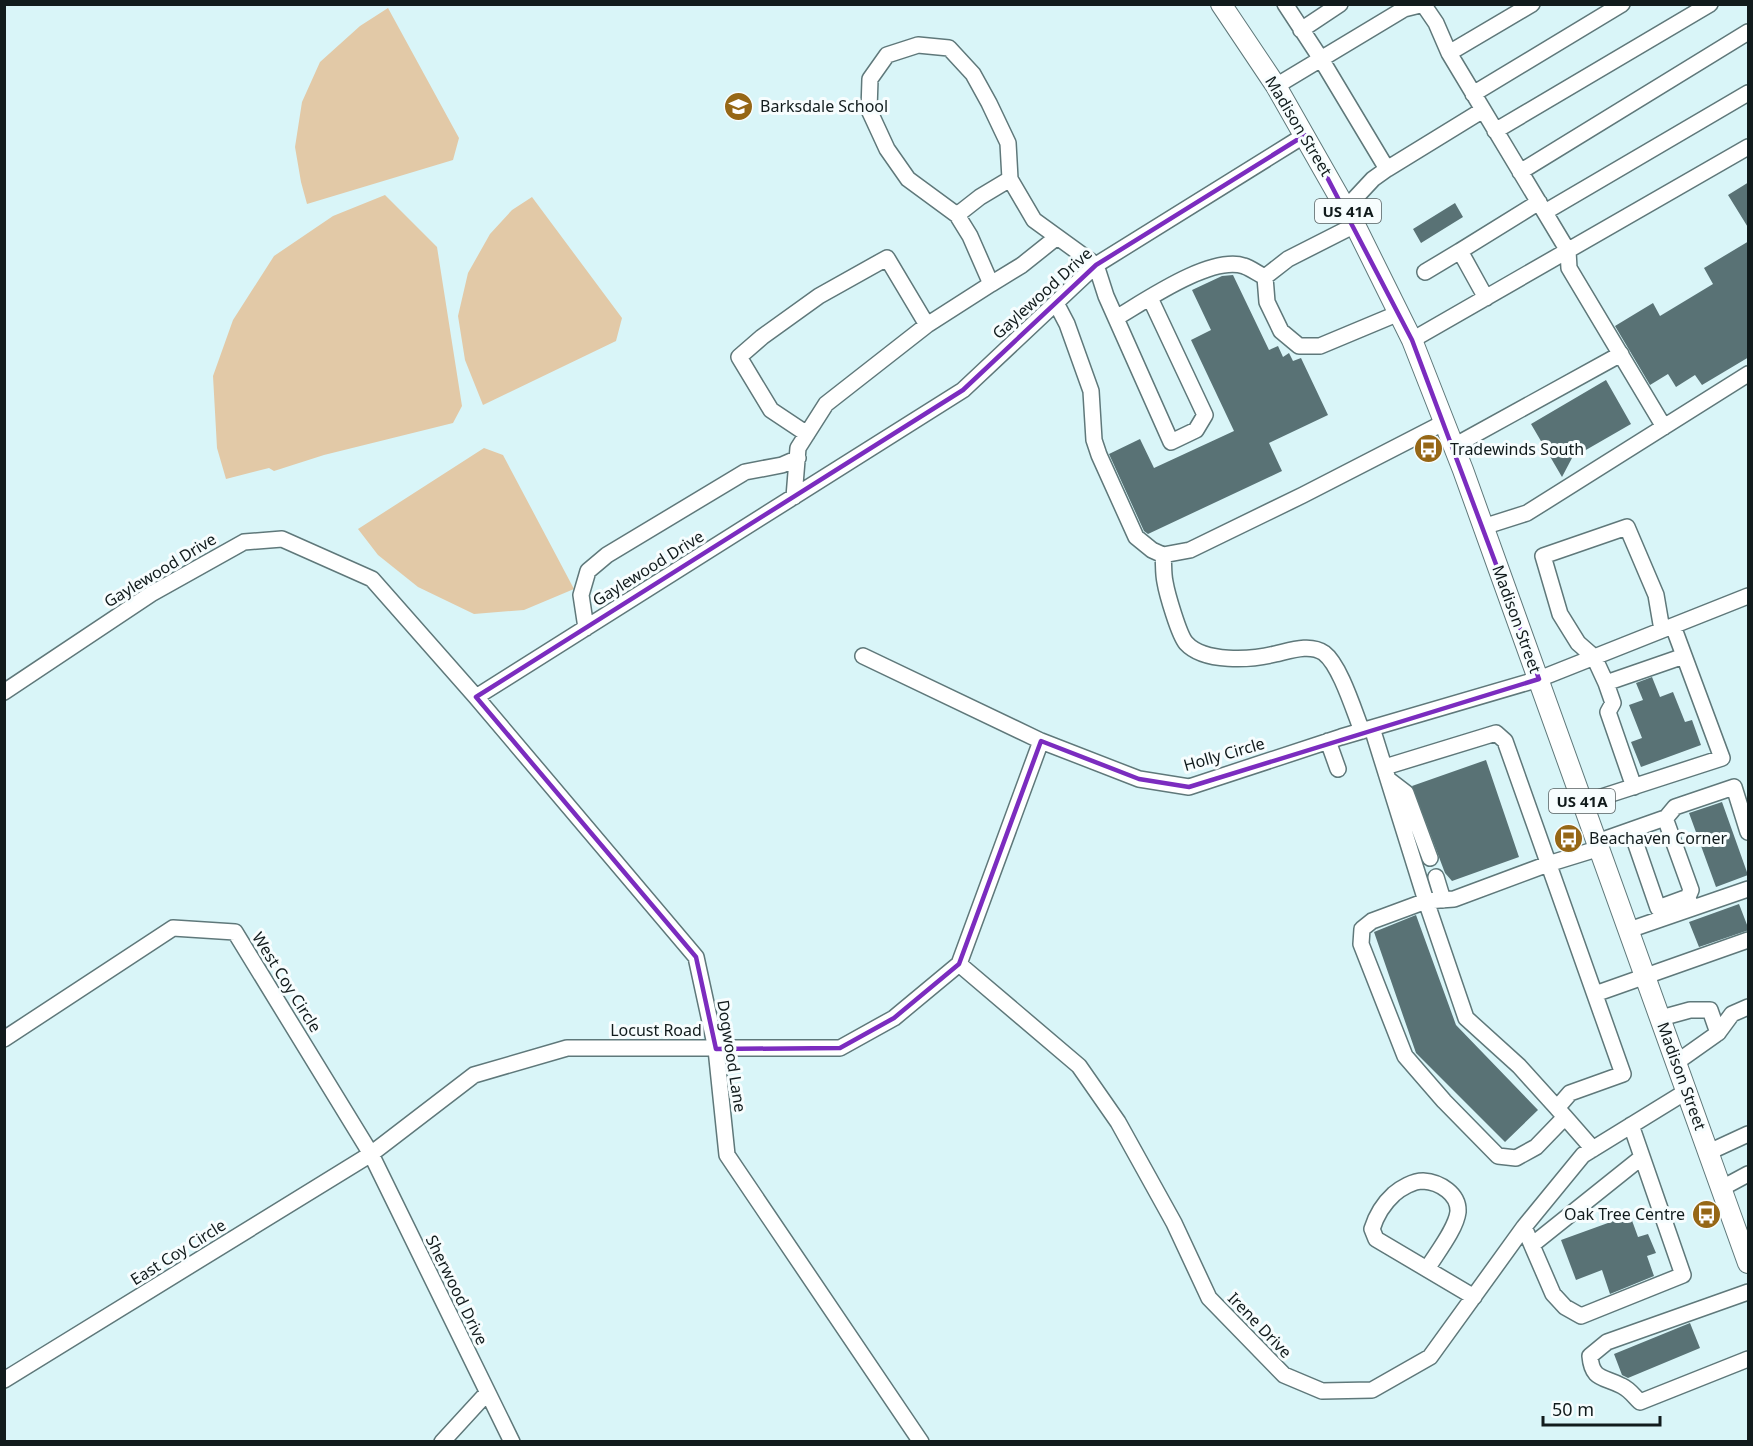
<svg xmlns="http://www.w3.org/2000/svg" width="1753" height="1446" viewBox="0 0 1753 1446" font-family="'Noto Sans',sans-serif">
<style>
.green{fill:#e2c9a7}
.building{fill:#597275}
.lines{fill:none;stroke-linecap:round;stroke-linejoin:round}
.minor-casing{stroke:#5f787a;stroke-width:18}
.major-casing{stroke:#5f787a;stroke-width:22}
.minor{stroke:#fff;stroke-width:15}
.major{stroke:#fff;stroke-width:20}
.marked{fill:none;stroke:#7b2cbf;stroke-width:4.5;stroke-linejoin:round}
.labels{text-anchor:middle;dominant-baseline:central;stroke-width:6;stroke-linejoin:round;paint-order:stroke}
.shield{fill:#f7fdfe;stroke:#565f60;stroke-width:1.5}
.shield-label{font-size:15px;font-weight:bold;fill:#111b1c}
.poi-label{font-size:16px;fill:#111b1c;stroke:#f7fdfe;text-anchor:start}
.street-label{font-size:16px;fill:#111b1c;stroke:#f7fdfe}
</style>
<rect width="100%" height="100%" fill="#d9f5f8"/>
<!-- green -->
<path class="green" d="M 388,8 L 459,138 L 453,160 L 307,204 L 301,182 L 295,147 L 302,102 L 320,62 L 360,26 Z
M 385,195 L 437,247 L 462,406 L 453,423 L 324,455 L 274,471 L 269,468 L 226,479 L 217,448 L 213,376 L 233,320 L 274,256 L 333,216 Z
M 532,197 L 622,318 L 616,341 L 483,405 L 465,360 L 458,316 L 468,273 L 490,234 L 512,210 Z
M 484,448 L 503,455 L 574,589 L 524,610 L 474,614 L 418,587 L 378,555 L 358,529 Z"/>
<!-- building -->
<path class="building" d="M 1749,182 L 1749,229 L 1728,195 Z
M 1455,203 L 1463,217 L 1421,243 L 1413,229 Z
M 1749,241 L 1749,357 L 1702,385 L 1695,375 L 1676,387 L 1668,374 L 1650,385 L 1615,326 L 1653,303 L 1660,316 L 1713,284 L 1704,268 Z
M 1233,275 L 1269,350 L 1278,346 L 1283,357 L 1289,353 L 1293,361 L 1301,358 L 1328,415 L 1269,443 L 1282,471 L 1148,534 L 1144,531 L 1109,454 L 1140,439 L 1154,468 L 1234,431 L 1191,340 L 1211,330 L 1192,290 L 1222,276 Z
M 1606,380 L 1631,424 L 1572,458 L 1562,477 L 1531,424 Z
M 1652,677 L 1660,697 L 1673,692 L 1685,722 L 1692,720 L 1701,745 L 1641,767 L 1631,742 L 1642,738 L 1629,705 L 1643,700 L 1636,683 Z
M 1486,760 L 1519,857 L 1452,881 L 1445,873 L 1412,786 Z
M 1722,802 L 1748,875 L 1716,887 L 1689,813 Z
M 1739,904 L 1749,930 L 1699,947 L 1689,922 Z
M 1416,915 L 1456,1025 L 1538,1110 L 1505,1142 L 1416,1053 L 1374,932 Z
M 1630,1215 L 1638,1237 L 1648,1234 L 1656,1253 L 1647,1256 L 1654,1276 L 1610,1294 L 1602,1270 L 1576,1280 L 1561,1240 Z
M 1690,1323 L 1700,1348 L 1628,1378 L 1622,1375 L 1614,1354 Z"/>
<g class="lines">
<defs>
<path id="minor" d="M 1285,4 L 1321,59 L 1387,169
M 1423,4 L 1436,23 L 1449,53 L 1568,251 L 1569,268 L 1664,427
M 1301,30 L 1340,4
M 1449,53 L 1532,4
M 1276,86 L 1404,9 L 1424,4
M 1473,94 L 1622,4
M 1495,131 L 1710,4
M 1520,172 L 1748,32
M 1346,208 L 1373,179 L 1387,169 L 1483,110
M 1545,212 L 1748,93
M 957,215 L 980,197 L 1010,179
M 1057,237 L 1022,265 L 991,284 L 970,236 L 957,215 L 908,179 L 887,149 L 869,110 L 870,79 L 887,55 L 918,45 L 949,48 L 973,74 L 989,103 L 1008,143 L 1010,179 L 1034,220 L 1096,265 L 1106,296 L 1171,442 L 1196,430 L 1205,415 L 1150,298
M 1425,272 L 1460,251
M 1265,277 L 1267,302 L 1281,331 L 1299,346 L 1320,346 L 1399,313
M 1265,277 L 1288,259 L 1355,225
M 1486,298 L 1460,251 L 1539,202
M 1056,303 L 1067,324 L 1091,391 L 1094,440 L 1099,455 L 1136,537 L 1152,550 L 1163,555 L 1190,550 L 1303,495 L 1445,422
M 1116,318 C 1145,301 1211,255 1244,266 C 1251,268 1258,274 1265,277
M 1412,340 L 1748,147
M 807,434 L 771,410 L 739,357 L 762,337 L 819,296 L 887,258 L 927,325
M 1454,446 L 1621,354
M 794,497 L 798,448 L 826,404 L 927,325 L 991,284
M 1483,527 L 1527,513 L 1748,374
M 1163,555 C 1164,564 1163,573 1165,582 C 1167,594 1179,635 1186,643 C 1204,663 1251,660 1275,654 C 1289,651 1310,643 1324,653 C 1340,665 1354,711 1362,731
M 586,628 L 581,595 L 588,571 L 607,555 L 745,472 L 782,465 L 798,458
M 1662,630 L 1656,595 L 1627,527 L 1543,556 L 1560,614 L 1578,643 L 1594,657 L 1606,683 L 1684,656
M 863,656 L 1041,741 L 1139,779 L 1189,787 L 1341,737 L 1539,679 L 1748,596
M 1606,683 L 1613,703 L 1608,712 L 1634,787
M 4,692 L 151,594 L 244,542 L 282,539 L 372,579 L 476,697 L 696,957 L 716,1049 L 727,1155 L 921,1442
M 476,697 L 963,390 L 1096,265 L 1305,135
M 1372,728 L 1426,901 L 1372,921 L 1362,929 L 1361,944 L 1405,1056 L 1444,1101 L 1498,1156 L 1516,1158 L 1536,1147 L 1565,1117 L 1593,1149
M 1328,741 L 1338,769
M 1385,767 L 1496,733 L 1505,741 L 1623,1074 L 1570,1093 L 1557,1108 L 1565,1117
M 1389,780 L 1406,793 L 1430,858
M 1583,803 L 1722,758 L 1673,626
M 1665,819 L 1675,807 L 1734,787 L 1748,832
M 1631,830 L 1658,908 L 1688,897
M 1597,842 L 1665,818 L 1691,890 L 1688,897 L 1691,908
M 1436,877 L 1443,900
M 1629,930 L 1748,889
M 959,964 L 1079,1066 L 1118,1122 L 1174,1223 L 1209,1298 L 1284,1375 L 1322,1391 L 1372,1390 L 1430,1357 L 1524,1227 L 1583,1155 L 1687,1091
M 1595,994 L 1748,940
M 1661,1018 L 1690,1010 L 1710,1010 L 1718,1033 L 1677,1062
M 1718,1033 L 1732,1014 L 1748,1007
M 4,1039 L 173,928 L 235,932 L 371,1154 L 512,1442
M 1557,1108 L 1519,1066 L 1466,1018 L 1426,901 L 1454,899 L 1548,864 L 1600,848
M 1709,1152 L 1748,1134
M 1722,1188 L 1748,1174
M 1524,1227 L 1553,1294 L 1565,1307 L 1581,1316 L 1683,1275 L 1631,1125
M 1532,1245 L 1642,1157
M 1427,1269 C 1436,1254 1456,1229 1458,1212 C 1459,1194 1440,1182 1423,1181 C 1413,1181 1401,1188 1394,1194 C 1383,1204 1376,1216 1372,1229 L 1376,1239 L 1474,1297
M 1748,1292 L 1607,1342 L 1590,1356 C 1592,1381 1604,1376 1622,1386 C 1629,1389 1634,1396 1640,1402 L 1748,1359
M 4,1380 L 371,1154 L 474,1075 L 567,1048 L 840,1048 L 894,1018 L 959,964 L 1041,741
M 442,1442 L 487,1393"/>
<path id="major" d="M 1221,4 L 1276,86 L 1355,225 L 1412,340 L 1463,470 L 1748,1263"/>
</defs>
<!-- minor casing -->
<use href="#minor" class="minor-casing"/>
<!-- major casing -->
<use href="#major" class="major-casing"/>
<!-- minor -->
<use href="#minor" class="minor"/>
<!-- major -->
<use href="#major" class="major"/>
</g>
<!-- marked area -->
<path class="marked" d="M 1305,135 L 1412,340 L 1539,679 L 1189,787 L 1139,779 L 1041,741 L 959,964 L 894,1018 L 840,1048 L 716,1049 L 696,957 L 476,697 L 963,390 L 1096,265 Z"/>
<!-- icons -->
<defs>
<symbol id="school-disc" viewBox="-11 -11 22 22"><circle r="9.5" fill="#966716" stroke="#f7fdfe"/><path d="M0-5L7-2L0 1L-7-2ZM-4 1L0 2.5L4 1V4Q0 6-4 4Z" fill="#fff"/></symbol>
<symbol id="bus-disc" viewBox="-11 -11 22 22"><circle r="9.5" fill="#966716" stroke="#f7fdfe"/><path d="M-5-6H5V4H4V6H2V4H-2V6H-4V4H-5ZM-3.5-4V0h7V-4ZM-3.5 1.2v1.5H-2V1.2ZM2 1.2v1.5H3.5V1.2Z" fill="#fff"/></symbol>
</defs>
<g fill-rule="evenodd">
<use href="#school-disc" x="722" y="90" width="33" height="33"/>
<use href="#bus-disc" x="1412" y="432" width="33" height="33"/>
<use href="#bus-disc" x="1552" y="822" width="33" height="33"/>
<use href="#bus-disc" x="1690" y="1198" width="33" height="33"/>
</g>
<g class="labels">
<!-- shield labels -->
<g class="shield">
<rect x="1315" y="199" width="66" height="24" rx="4.5"/>
<rect x="1549" y="789" width="66" height="24" rx="4.5"/>
</g>
<g class="shield-label">
<text x="1348" y="211">US 41A</text>
<text x="1582" y="801">US 41A</text>
</g>
<!-- poi labels -->
<g class="poi-label">
<text x="760" y="106">Barksdale School</text>
<text x="1450" y="449">Tradewinds South</text>
<text x="1589" y="838">Beachaven Corner</text>
<text x="1685" y="1214" text-anchor="end">Oak Tree Centre</text>
</g>
<!-- street labels -->
<g class="street-label">
<text transform="translate(1299 126) rotate(59)">Madison Street</text>
<text transform="translate(1042 293) rotate(-42)">Gaylewood Drive</text>
<text transform="translate(648 568) rotate(-32)">Gaylewood Drive</text>
<text transform="translate(160 570) rotate(-31)">Gaylewood Drive</text>
<text transform="translate(1517 619) rotate(70)">Madison Street</text>
<text transform="translate(1224 754) rotate(-16)">Holly Circle</text>
<text transform="translate(287 982) rotate(58)">West Coy Circle</text>
<text x="656" y="1030">Locust Road</text>
<text transform="translate(732 1056) rotate(81)">Dogwood Lane</text>
<text transform="translate(1682 1076) rotate(70)">Madison Street</text>
<text transform="translate(178 1252) rotate(-32)">East Coy Circle</text>
<text transform="translate(457 1290) rotate(64)">Sherwood Drive</text>
<text transform="translate(1260 1325) rotate(46)">Irene Drive</text>
</g>
</g>
<!-- border -->
<rect width="1753" height="1446" fill="none" stroke="#111b1c" stroke-width="12"/>
<!-- scale -->
<path d="M1543 1416v9h117v-9" fill="none" stroke="#111b1c" stroke-width="3"/>
<text x="1552" y="1416" font-size="18" fill="#111b1c" stroke="#f7fdfe" stroke-width="4.5" paint-order="stroke">50 m</text>
</svg>
